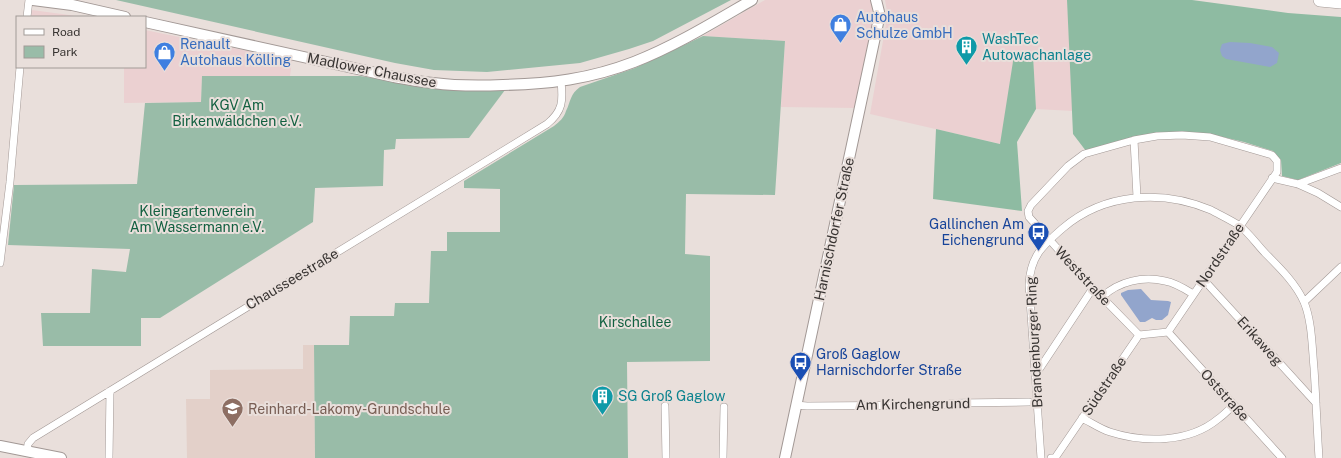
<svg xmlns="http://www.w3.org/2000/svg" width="1341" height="458" viewBox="0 0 1341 458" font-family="'Public Sans',sans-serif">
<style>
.commercial{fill:#ebd0d1}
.built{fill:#e3d0c9}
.green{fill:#99bca8}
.forest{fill:#8ebba2}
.water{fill:#92a5cc}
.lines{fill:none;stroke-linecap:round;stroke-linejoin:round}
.street-casing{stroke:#a29895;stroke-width:8}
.secondary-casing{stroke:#a29895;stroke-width:12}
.highway-casing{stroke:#a29895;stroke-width:14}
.street{stroke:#fff;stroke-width:7}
.secondary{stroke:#fff;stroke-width:10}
.highway{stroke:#fff;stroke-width:13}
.labels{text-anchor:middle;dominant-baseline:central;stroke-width:4;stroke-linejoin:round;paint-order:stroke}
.shop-label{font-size:14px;fill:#366cbe;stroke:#e9dfdb;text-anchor:start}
.culture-label{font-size:14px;fill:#0d838f;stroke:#e9dfdb;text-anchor:start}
.street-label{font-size:14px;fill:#383432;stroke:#e9dfdb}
.park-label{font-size:14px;fill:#126040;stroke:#e9dfdb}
.transit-label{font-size:14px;fill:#164399;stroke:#e9dfdb;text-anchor:end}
.education-label{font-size:14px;fill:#785e54;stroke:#e9dfdb;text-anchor:start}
</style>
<rect width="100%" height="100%" fill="#e9dfdb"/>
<!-- commercial -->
<path class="commercial" d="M 765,0 L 870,0 L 872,4 L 873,25 L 855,108 L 781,107 L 785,41 L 703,36 Z
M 885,0 L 1067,0 L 1073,111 L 1036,109 L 1033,55 L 1014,55 L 1001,144 L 870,114 L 886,24 L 887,11 Z
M 32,10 L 69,15 L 80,17 L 31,17 Z
M 145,30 L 292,60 L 290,76 L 202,76 L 201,102 L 124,103 L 124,67 L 145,67 Z"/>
<!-- built -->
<path class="built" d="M 303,345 L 314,345 L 315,458 L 187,458 L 186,399 L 210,399 L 210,370 L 303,369 Z"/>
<!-- green -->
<path class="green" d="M 116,0 L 731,0 L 653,41 L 629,49 L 580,63 L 487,72 L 434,70 L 395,63 Z
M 703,36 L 785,41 L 775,195 L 686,194 L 685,254 L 710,256 L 710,361 L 627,362 L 628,458 L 315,458 L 314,345 L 349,345 L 350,316 L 394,316 L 395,303 L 429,303 L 431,251 L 447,251 L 447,232 L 500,232 L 500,189 L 464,188 L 464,181 L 554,126 C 559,122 564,118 566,111 C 571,101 570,94 580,87 L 635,68 Z
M 202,76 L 360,76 L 432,87 L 505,90 L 469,138 L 396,139 L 395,149 L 384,150 L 383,186 L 315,188 L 313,222 L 160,318 L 141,318 L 141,346 L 43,346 L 41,313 L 90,313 L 92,269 L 126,272 L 130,249 L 8,245 L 14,185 L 137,184 L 145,103 L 201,102 Z"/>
<!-- forest -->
<path class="forest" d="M 1067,0 L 1192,0 L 1288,13 L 1341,17 L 1341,163 L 1298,180 L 1282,176 L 1281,160 L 1273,151 L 1244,142 L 1210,134 L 1183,132 L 1086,151 L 1073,134 Z
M 1014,55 L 1033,55 L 1036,109 L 1017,142 L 1022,211 L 933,199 L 936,129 L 1000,144 Z"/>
<!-- water -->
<path class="water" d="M 1230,42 L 1250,43 L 1272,47 L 1279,53 L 1277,63 L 1270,67 L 1226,59 L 1222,56 L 1220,50 L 1222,44 Z
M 1141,289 L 1151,300 L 1168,301 L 1171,302 L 1168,315 L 1162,320 L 1156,320 L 1152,318 L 1145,322 L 1140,322 L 1121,295 L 1121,293 L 1128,290 Z"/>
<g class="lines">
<defs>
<path id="street" d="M 27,17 L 29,0
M 1134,140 L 1137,197
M 1272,178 L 1298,184 L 1318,193 L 1341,207
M 1298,184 L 1341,168
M 0,263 L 10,182 L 20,67
M 1203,279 L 1316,403
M 1102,297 C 1119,281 1143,276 1165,281 C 1176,283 1185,289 1193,294
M 1304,302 L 1341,267
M 1168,332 L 1282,458
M 1139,335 L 1093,288 L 1029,217 L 1028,211 L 1031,205 L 1068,166 L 1084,154 L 1134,140 L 1157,136 L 1182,135 L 1210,137 L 1272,155 L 1277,161 L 1277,172 L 1168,332
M 1139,335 L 1168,332
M 1035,373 L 1040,368 L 1093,288
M 796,405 L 807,406 L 941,405 L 956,403 L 1029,402
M 665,406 L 666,458
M 1082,418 C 1092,423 1100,429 1110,432 C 1144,443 1189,443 1218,419 C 1224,415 1229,409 1234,405
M 27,452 L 28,444 L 33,438 L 547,124 C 563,111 563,101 561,81
M 109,458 L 110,391
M 723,458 L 724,407
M 1041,458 L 1029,285 C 1030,257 1042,246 1063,228 C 1104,193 1162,189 1211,210 C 1220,215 1231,220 1240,226 C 1250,234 1258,246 1267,255 C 1281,269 1296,284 1304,302 C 1312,321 1312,347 1314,368 C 1316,398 1317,428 1319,458
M 1051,458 L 1055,458 L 1139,335"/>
<path id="secondary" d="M 33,0 L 72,5 L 125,17
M 145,22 L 394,77 C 407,79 420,82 433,83 C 456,86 479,86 503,85 C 549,84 590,79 634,62 C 675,46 714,22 752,0
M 0,446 L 61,458
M 785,458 L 878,23 L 879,12 L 876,0"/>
<path id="highway" d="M 1320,0 L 1341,2"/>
</defs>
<!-- street casing -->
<use href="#street" class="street-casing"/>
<!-- secondary casing -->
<use href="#secondary" class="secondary-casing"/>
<!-- highway casing -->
<use href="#highway" class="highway-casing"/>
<!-- street -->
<use href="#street" class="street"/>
<!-- secondary -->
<use href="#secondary" class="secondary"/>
<!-- highway -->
<use href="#highway" class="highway"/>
</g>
<!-- icons -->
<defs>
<symbol id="shop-pin" viewBox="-11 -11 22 30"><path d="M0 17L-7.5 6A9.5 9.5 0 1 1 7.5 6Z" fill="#3f7fe0" stroke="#e9dfdb"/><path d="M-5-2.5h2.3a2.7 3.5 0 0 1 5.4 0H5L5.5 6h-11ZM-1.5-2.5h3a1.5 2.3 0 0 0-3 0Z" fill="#fff"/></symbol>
<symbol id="building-pin" viewBox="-11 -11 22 30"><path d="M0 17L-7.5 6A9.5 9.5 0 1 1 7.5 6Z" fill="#0f9aa8" stroke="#e9dfdb"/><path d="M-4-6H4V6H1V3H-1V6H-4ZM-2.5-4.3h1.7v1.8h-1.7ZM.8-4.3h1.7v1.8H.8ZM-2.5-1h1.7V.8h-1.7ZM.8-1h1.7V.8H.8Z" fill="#fff"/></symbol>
<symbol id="bus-pin" viewBox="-11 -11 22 30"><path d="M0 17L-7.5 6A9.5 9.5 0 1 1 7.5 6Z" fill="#1a4fb4" stroke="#e9dfdb"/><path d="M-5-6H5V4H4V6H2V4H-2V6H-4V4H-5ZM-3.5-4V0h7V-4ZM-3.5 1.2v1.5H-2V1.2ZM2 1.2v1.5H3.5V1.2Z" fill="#fff"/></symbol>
<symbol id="school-pin" viewBox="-11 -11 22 30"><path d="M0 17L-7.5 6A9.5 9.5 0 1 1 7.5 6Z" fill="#8d6e63" stroke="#e9dfdb"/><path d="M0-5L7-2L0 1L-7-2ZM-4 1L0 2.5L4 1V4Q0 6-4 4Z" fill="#fff"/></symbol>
</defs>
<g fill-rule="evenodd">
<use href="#shop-pin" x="828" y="12" width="25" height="34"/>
<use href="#building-pin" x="954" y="34" width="25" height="34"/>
<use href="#shop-pin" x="152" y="40" width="25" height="34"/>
<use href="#bus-pin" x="1026" y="220" width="25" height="34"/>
<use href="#bus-pin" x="788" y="350" width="25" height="34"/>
<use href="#building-pin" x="590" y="384" width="25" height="34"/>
<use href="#school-pin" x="220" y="396" width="25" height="34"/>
</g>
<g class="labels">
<!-- shop labels -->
<g class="shop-label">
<text x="856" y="17">Autohaus<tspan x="856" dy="16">Schulze GmbH</tspan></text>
<text x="180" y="44">Renault<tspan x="180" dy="16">Autohaus Kölling</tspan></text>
</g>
<!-- culture labels -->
<g class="culture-label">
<text x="982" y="39">WashTec<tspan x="982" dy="16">Autowachanlage</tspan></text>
<text x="618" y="396">SG Groß Gaglow</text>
</g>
<!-- street labels -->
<g class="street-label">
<text transform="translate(372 70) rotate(11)">Madlower Chaussee</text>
<text transform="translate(834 229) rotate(-78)">Harnischdorfer Straße</text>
<text transform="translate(1220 255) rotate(-56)">Nordstraße</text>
<text transform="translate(1083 276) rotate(47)">Weststraße</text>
<text transform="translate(292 279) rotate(-31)">Chausseestraße</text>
<text transform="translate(1260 341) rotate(48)">Erikaweg</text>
<text transform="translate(1034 342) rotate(-93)">Brandenburger Ring</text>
<text transform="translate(1104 386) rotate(-56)">Südstraße</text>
<text transform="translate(1225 395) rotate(48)">Oststraße</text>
<text transform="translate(913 404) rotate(-1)">Am Kirchengrund</text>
</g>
<!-- park labels -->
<g class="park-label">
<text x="237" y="105">KGV Am<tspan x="237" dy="16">Birkenwäldchen e.V.</tspan></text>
<text x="197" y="211">Kleingartenverein<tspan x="197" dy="16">Am Wassermann e.V.</tspan></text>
<text x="635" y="322">Kirschallee</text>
</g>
<!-- transit labels -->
<g class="transit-label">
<text x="1024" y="224">Gallinchen Am<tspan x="1024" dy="16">Eichengrund</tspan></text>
<text x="816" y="354" text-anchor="start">Groß Gaglow<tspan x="816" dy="16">Harnischdorfer Straße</tspan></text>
</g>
<!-- education labels -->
<g class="education-label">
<text x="248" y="409">Reinhard-Lakomy-Grundschule</text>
</g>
</g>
<!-- legend -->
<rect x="16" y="16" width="130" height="52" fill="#e9dfdb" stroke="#a29b97"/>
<rect x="24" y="29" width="20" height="6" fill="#ffffff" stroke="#a29b97"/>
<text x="52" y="36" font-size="12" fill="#383432">Road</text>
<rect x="24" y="46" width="20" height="12" fill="#99bca8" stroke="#a29b97"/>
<text x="52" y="56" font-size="12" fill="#383432">Park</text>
</svg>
